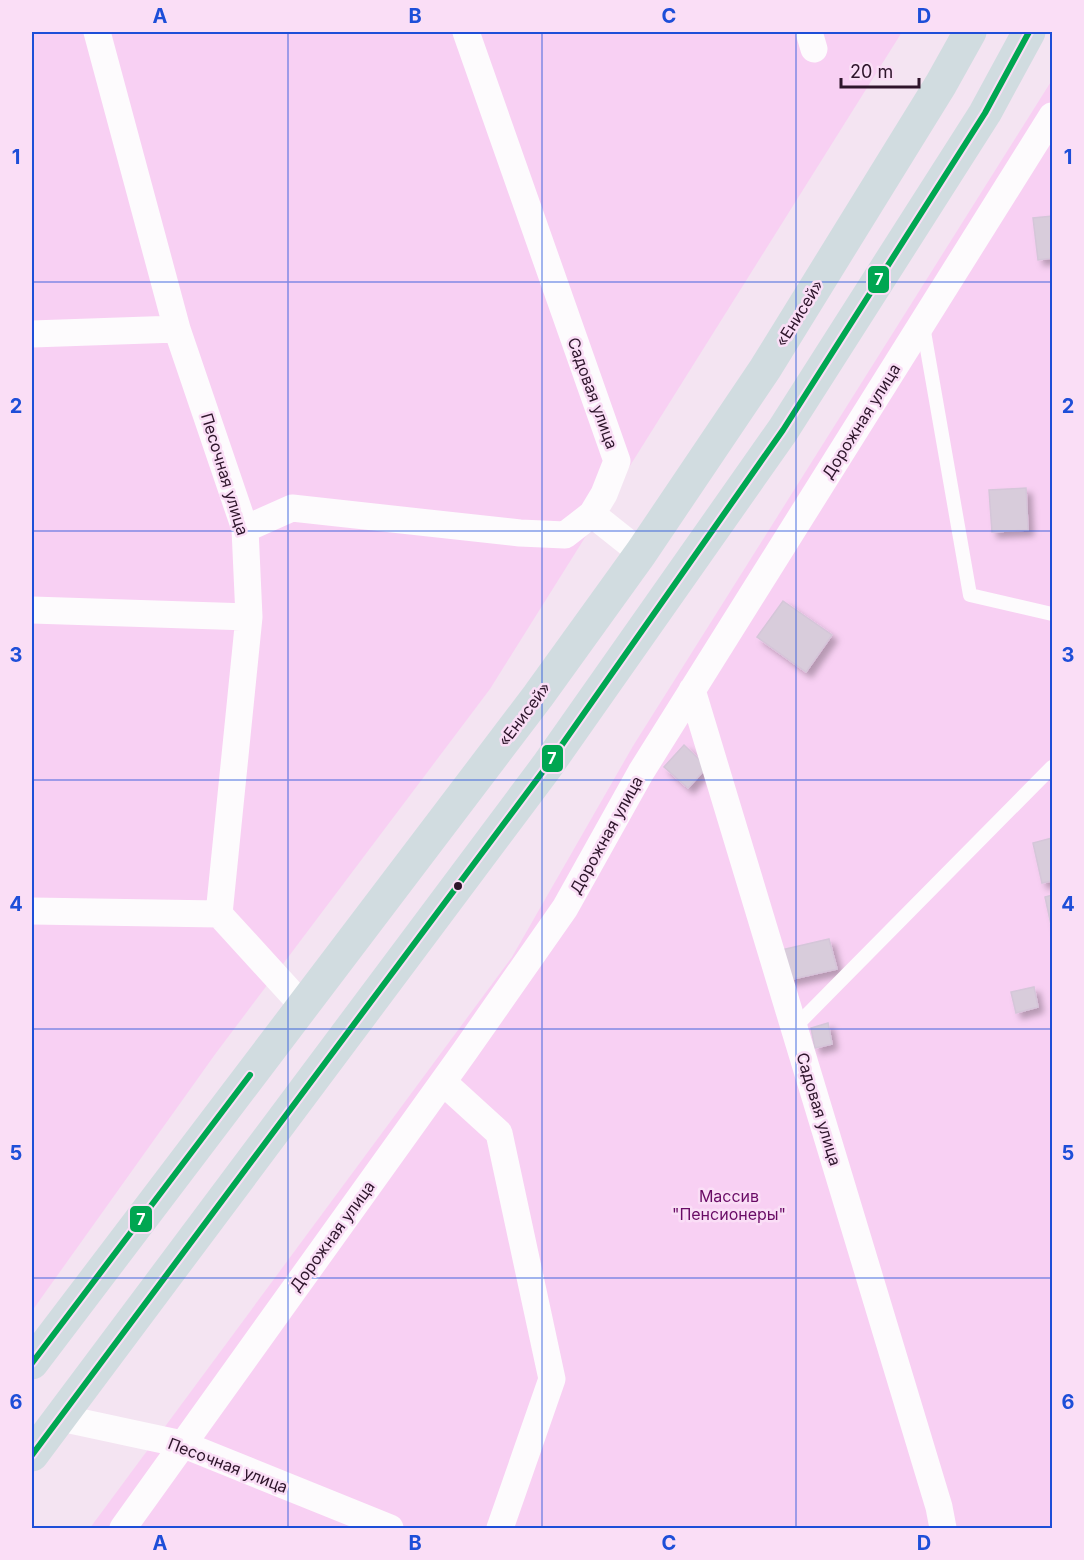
<svg xmlns="http://www.w3.org/2000/svg" width="1084" height="1560" viewBox="0 0 1084 1560" font-family="Inter,sans-serif">
<style>
.green{fill:#f8d0f3}
.building{fill:#d8ccdb;stroke:#d5c6d9;stroke-width:1.5;filter:url(#shadow)}
.lines{fill:none;stroke-linecap:round;stroke-linejoin:round}
.lane{stroke:#fdfbfd;stroke-width:14}
.street{stroke:#fdfbfd;stroke-width:27}
.highway{stroke:#d1dce0;stroke-width:33}
.bus-1-casing{stroke:#fadef6;stroke-width:10}
.bus-1{stroke:#00a651;stroke-width:6}
.grid{fill:none;stroke:#1d4ed8;stroke-width:1.5;stroke-opacity:0.55}
.bus-dot{fill:#2e152b;stroke:#fadef6;stroke-width:2}
.labels{text-anchor:middle;dominant-baseline:central;stroke-width:5;stroke-linejoin:round;paint-order:stroke}
.street-label{font-size:16px;fill:#2e152b;stroke:#fadef6}
.park-label{font-size:16px;fill:#690b65;stroke:#fadef6}
.line-badge{stroke:#fadef6;stroke-width:2}
.badge-label{font-size:16px;text-anchor:middle;font-weight:bold;fill:#fff}
.neatline{fill:none;stroke:#1d4ed8;stroke-width:2}
.grid-label{font-size:20px;text-anchor:middle;font-weight:bold;fill:#1d4ed8}
</style>
<defs>
<filter id="shadow"><feDropShadow dx="5.5" dy="5.5" stdDeviation="3" flood-color="#0004"/></filter>
</defs>
<rect width="100%" height="100%" fill="#f4e4f2"/>
<!-- green -->
<path class="green" d="M 32,32 L 902,32 L 490,689 L 216,1053 L 32,1311 Z
M 1052,80 L 1052,1528 L 90,1528 L 512,957 L 633,746 Z"/>
<!-- building -->
<path class="building" d="M 1052,216 L 1052,258 L 1038,260 L 1033,218 Z
M 1026,488 L 1028,530 L 992,532 L 989,490 Z
M 783,601 L 832,635 L 806,672 L 757,637 Z
M 684,745 L 707,767 L 688,788 L 664,767 Z
M 1052,838 L 1052,881 L 1042,883 L 1033,843 Z
M 1052,895 L 1052,929 L 1045,897 Z
M 829,939 L 837,969 L 788,980 L 781,950 Z
M 1034,987 L 1038,1007 L 1016,1013 L 1011,992 Z
M 828,1023 L 832,1044 L 815,1048 L 811,1028 Z"/>
<g class="lines">
<!-- lane -->
<path class="lane" d="M 923,326 L 970,595 L 1052,614
M 794,1028 L 1052,767"/>
<!-- street -->
<path class="street" d="M 97,32 L 177,329 L 245,529 L 249,617 L 219,914 L 303,1006
M 809,32 L 814,49
M 32,334 L 177,329
M 592,514 L 641,553
M 245,529 L 292,508 L 520,533 L 565,535 L 592,514 L 604,494 L 617,461 L 466,32
M 32,610 L 249,617
M 692,690 L 939,1507 L 943,1528
M 32,911 L 219,914
M 443,1082 L 499,1133 L 552,1379 L 500,1528
M 61,1418 L 182,1444 L 390,1528
M 123,1528 L 465,1051 L 565,908 L 641,772 L 1052,116"/>
<!-- highway -->
<path class="highway" d="M 32,1363 L 538,696 L 641,553 L 765,369 L 941,84 L 970,32
M 32,1455 L 547,766 L 783,430 L 985,113 L 1029,32"/>
<defs>
<path id="bus-1" d="M 32,1363 L 250,1075
M 32,1455 L 547,766 L 783,430 L 985,113 L 1029,32"/>
</defs>
<!-- bus-1 casing -->
<use href="#bus-1" class="bus-1-casing"/>
<!-- bus-1 -->
<use href="#bus-1" class="bus-1"/>
</g>
<!-- grid -->
<path class="grid" d="M 288,32 L 288,1528M 542,32 L 542,1528M 796,32 L 796,1528M 32,282 L 1052,282M 32,531 L 1052,531M 32,780 L 1052,780M 32,1029 L 1052,1029M 32,1278 L 1052,1278"/>
<!-- markers -->
<circle class="bus-dot" cx="458" cy="886" r="5"/>
<g class="labels">
<!-- street labels -->
<g class="street-label">
<text transform="translate(799 313) rotate(-58)">«Енисей»</text>
<text transform="translate(593 393) rotate(70)">Садовая улица</text>
<text transform="translate(861 421) rotate(-58)">Дорожная улица</text>
<text transform="translate(225 474) rotate(73)">Песочная улица</text>
<text transform="translate(524 714) rotate(-53)">«Енисей»</text>
<text transform="translate(606 835) rotate(-61)">Дорожная улица</text>
<text transform="translate(819 1109) rotate(73)">Садовая улица</text>
<text transform="translate(332 1236) rotate(-54)">Дорожная улица</text>
<text transform="translate(228 1465) rotate(21)">Песочная улица</text>
</g>
<!-- park labels -->
<g class="park-label">
<text x="729" y="1196">Массив<tspan x="729" dy="18">"Пенсионеры"</tspan></text>
</g>
</g>
<g class="line-badge">
<rect x="867" y="265" width="23" height="29" rx="6" fill="#00a651"/>
<rect x="541" y="744" width="23" height="29" rx="6" fill="#00a651"/>
<rect x="129" y="1205" width="24" height="28" rx="6" fill="#00a651"/>
</g>
<g class="badge-label">
<text x="879" y="285">7</text>
<text x="552" y="764">7</text>
<text x="141" y="1225">7</text>
</g>
<!-- border -->
<rect width="1084" height="1560" fill="none" stroke="#fadef6" stroke-width="66"/>
<!-- scale -->
<path d="M841 78v9h78v-9" fill="none" stroke="#2e152b" stroke-width="3"/>
<text x="850" y="78" font-size="18" fill="#2e152b" stroke="#fadef6" stroke-width="4.5" paint-order="stroke">20 m</text>
<rect x="33" y="33" width="1018" height="1494" class="neatline"/>
<g class="grid-label">
<text x="160" y="23">A</text>
<text x="415" y="23">B</text>
<text x="669" y="23">C</text>
<text x="924" y="23">D</text>
<text x="16" y="164">1</text>
<text x="1068" y="164">1</text>
<text x="16" y="413">2</text>
<text x="1068" y="413">2</text>
<text x="16" y="662">3</text>
<text x="1068" y="662">3</text>
<text x="16" y="911">4</text>
<text x="1068" y="911">4</text>
<text x="16" y="1160">5</text>
<text x="1068" y="1160">5</text>
<text x="16" y="1409">6</text>
<text x="1068" y="1409">6</text>
<text x="160" y="1550">A</text>
<text x="415" y="1550">B</text>
<text x="669" y="1550">C</text>
<text x="924" y="1550">D</text>
</g>
</svg>
